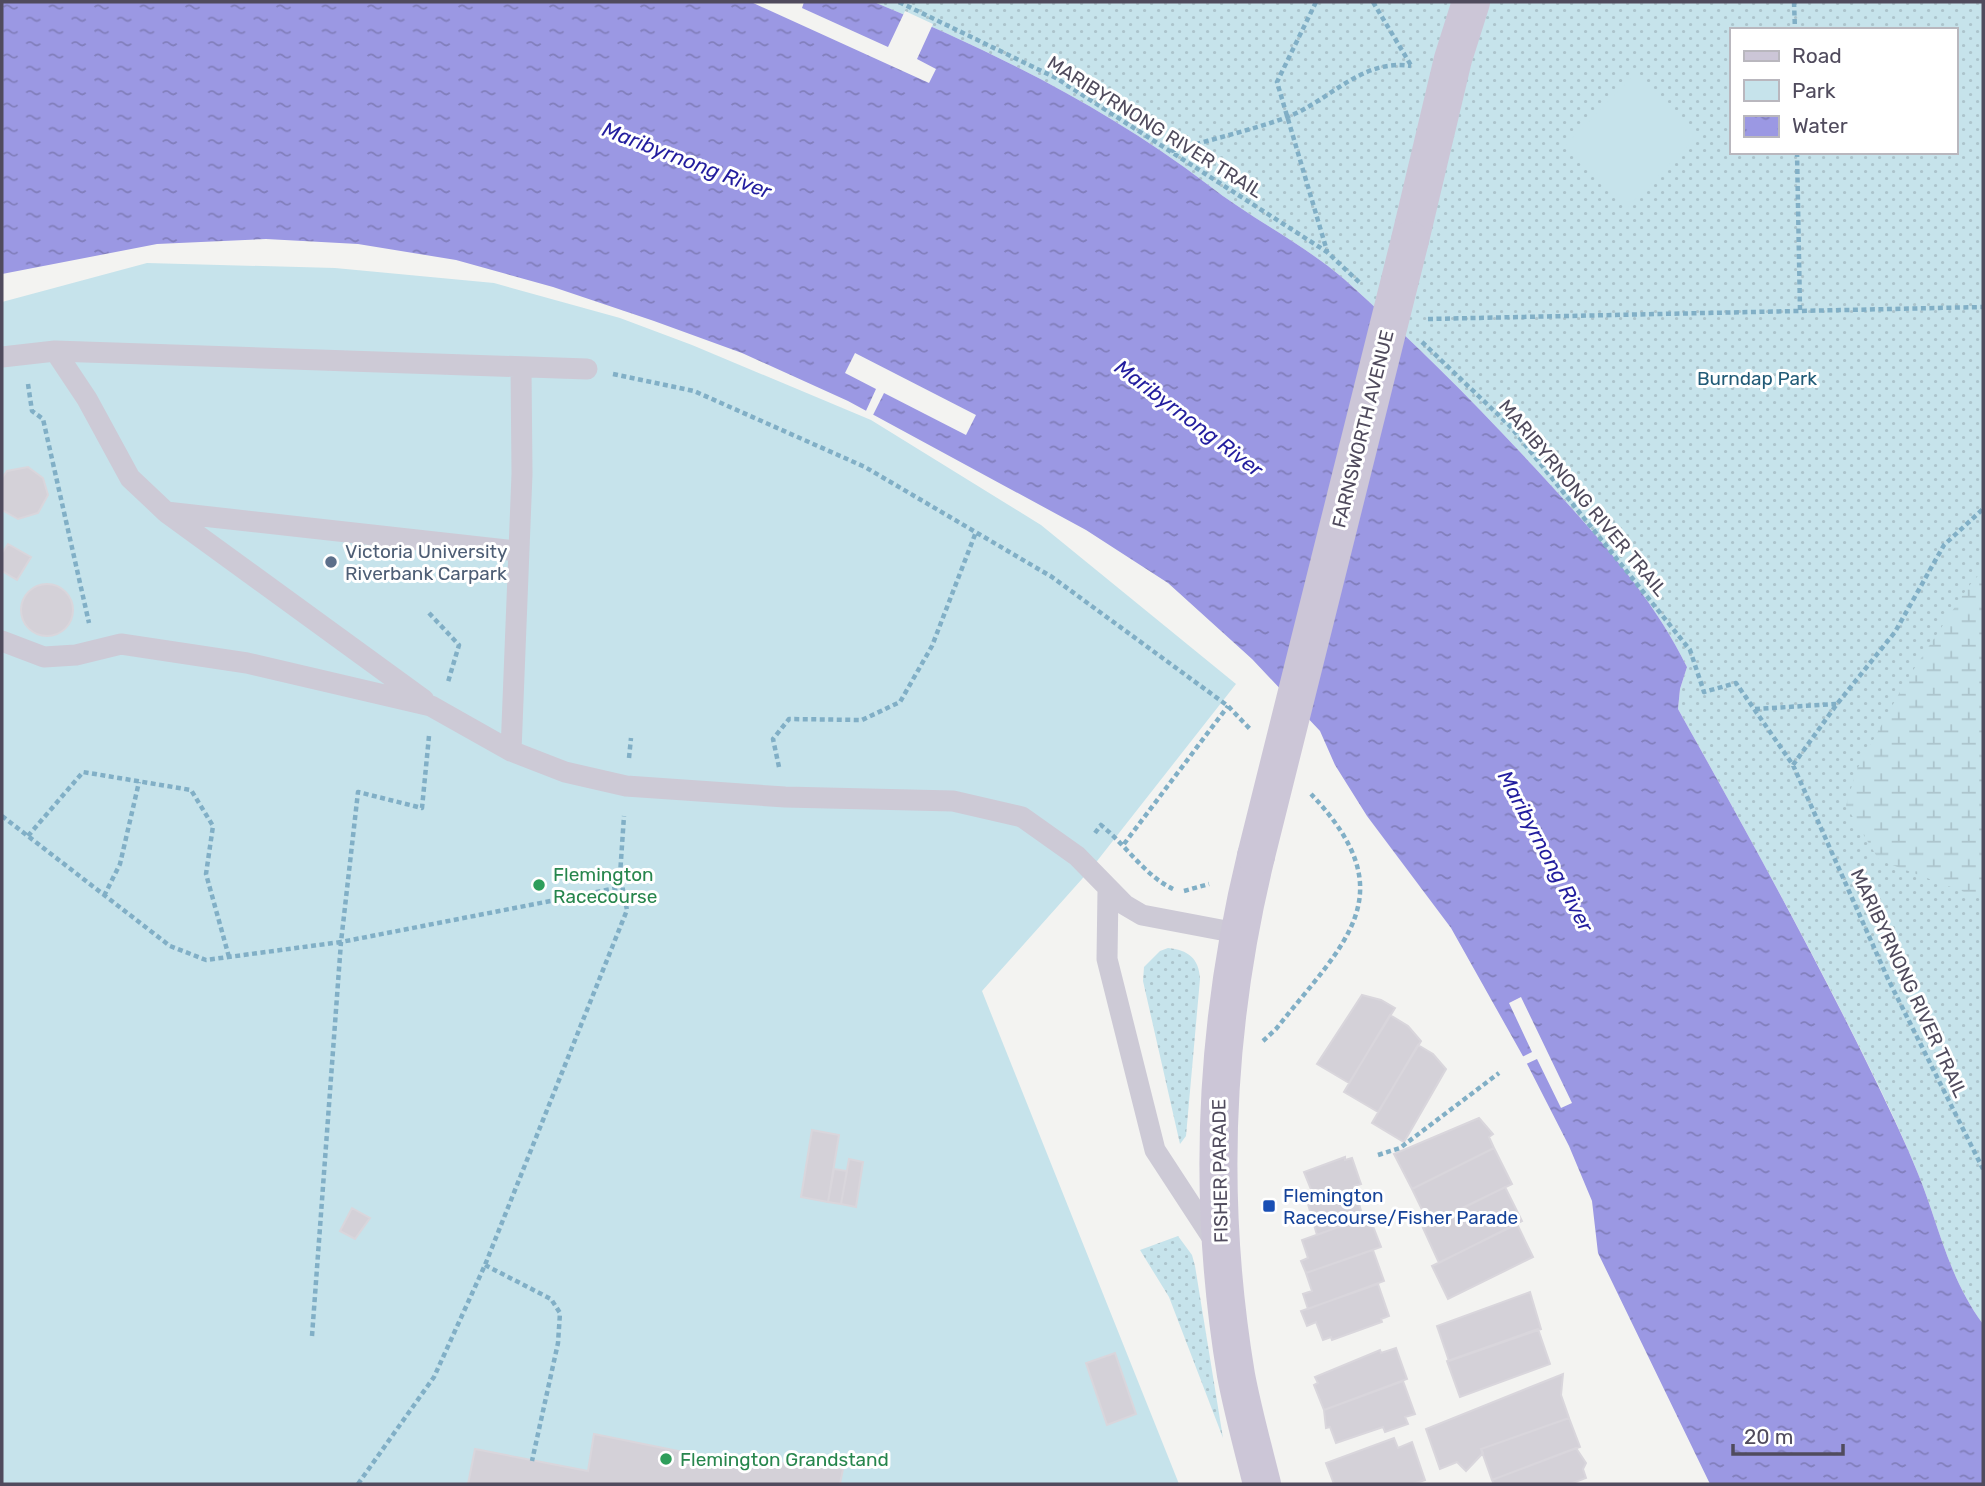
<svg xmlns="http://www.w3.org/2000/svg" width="1985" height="1486" viewBox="0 0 1985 1486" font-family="Rubik,sans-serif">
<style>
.green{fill:url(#green-dots);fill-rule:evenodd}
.wetland{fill:url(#wetland-marsh)}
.pitch{fill:#c6e3eb}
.water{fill:url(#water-ripples)}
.pier{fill:#f3f3f1}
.building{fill:#d4d1d8;stroke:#d9d6dc;stroke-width:2}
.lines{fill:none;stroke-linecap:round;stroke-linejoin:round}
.path{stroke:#81afc6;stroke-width:4.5;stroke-dasharray:5 3.5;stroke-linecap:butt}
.lane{stroke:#cdcad6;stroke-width:21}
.secondary{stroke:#ccc6d7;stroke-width:38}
.secondary-bridge{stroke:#ccc6d7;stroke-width:38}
.service-dot{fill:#5c6f8a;stroke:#fff;stroke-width:2.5}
.leisure-dot{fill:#2e9e5b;stroke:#fff;stroke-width:2.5}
.transit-dot{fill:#1a4fb4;stroke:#fff;stroke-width:2.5}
.labels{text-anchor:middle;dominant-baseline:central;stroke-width:6;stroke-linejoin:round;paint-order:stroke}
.street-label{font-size:19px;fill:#504b5d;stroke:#fff}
.park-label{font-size:19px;fill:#225b77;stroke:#fff}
.service-label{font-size:19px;fill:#4e5e75;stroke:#fff;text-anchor:start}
.leisure-label{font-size:19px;fill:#27864d;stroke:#fff;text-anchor:start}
.transit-label{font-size:19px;fill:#164399;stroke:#fff;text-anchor:start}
.water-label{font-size:21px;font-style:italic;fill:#221d9e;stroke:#fff}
</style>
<defs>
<pattern id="green-dots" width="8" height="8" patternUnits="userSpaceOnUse" patternTransform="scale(1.75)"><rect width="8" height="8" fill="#c6e3eb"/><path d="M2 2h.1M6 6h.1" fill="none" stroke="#acc4cc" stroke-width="1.8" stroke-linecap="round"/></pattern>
<pattern id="wetland-marsh" width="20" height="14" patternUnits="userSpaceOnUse" patternTransform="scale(1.75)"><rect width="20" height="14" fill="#c6e3eb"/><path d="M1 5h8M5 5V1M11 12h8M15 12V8" fill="none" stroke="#acc4cc"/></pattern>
<pattern id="water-ripples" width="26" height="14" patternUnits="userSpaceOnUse" patternTransform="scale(1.75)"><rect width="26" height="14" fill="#9b98e3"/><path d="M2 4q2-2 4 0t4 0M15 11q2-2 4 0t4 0" fill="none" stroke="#817ebb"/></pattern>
</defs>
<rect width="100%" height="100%" fill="#f3f3f1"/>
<!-- green -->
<path class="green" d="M 874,2 L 1983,2 L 1983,1324 C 1957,1289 1945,1251 1931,1209 C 1921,1178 1907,1147 1893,1116 C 1827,977 1753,843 1678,709 L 1680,689 L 1687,667 C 1651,593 1590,528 1535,468 C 1474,402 1410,338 1344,279 C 1302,243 1250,218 1207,184 C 1106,107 990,50 874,2 ZM 1731,30 L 1955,30 L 1955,152 L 1731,152 Z
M 1168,948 C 1188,950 1199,958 1200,979 L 1186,1136 L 1180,1144 L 1143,981 L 1144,967 L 1160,951 Z
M 1178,1236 L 1192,1255 L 1195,1266 L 1223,1438 L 1169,1297 L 1140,1250 Z"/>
<!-- wetland -->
<path class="wetland" d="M 1983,570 L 1983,889 L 1972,895 L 1879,860 L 1846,806 L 1856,771 L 1906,681 L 1968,587 Z"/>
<!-- pitch -->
<path class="pitch" d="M 1633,76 L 1695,138 L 1626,209 L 1564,147 Z
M 147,263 L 335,268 L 494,283 L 620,318 L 692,345 L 871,420 L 1041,525 L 1236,684 L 1090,870 L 982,991 L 1179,1484 L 2,1484 L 2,302 Z"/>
<!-- water -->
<path class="water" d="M 2,2 L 874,2 C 990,50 1106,107 1207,184 C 1250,218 1302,243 1344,279 C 1410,338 1474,402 1535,468 C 1590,528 1651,593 1687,667 L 1680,689 L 1678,709 C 1753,843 1827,977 1893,1117 C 1907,1147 1921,1178 1931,1209 C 1945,1251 1957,1289 1983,1324 L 1983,1484 L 1710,1484 L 1598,1253 L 1592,1201 L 1569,1146 L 1524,1058 L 1451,928 L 1367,816 L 1335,765 L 1320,731 L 1252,659 L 1168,583 L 1086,530 L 848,401 L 742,353 L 654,321 L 553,287 L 456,260 L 358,244 L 266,239 L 157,244 L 2,274 Z"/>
<!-- pier -->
<path class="pier" d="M 751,2 L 804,2 L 802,8 L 888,47 L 905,11 L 933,24 L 917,59 L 936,69 L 929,83 Z
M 855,353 L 976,415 L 966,435 L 884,393 L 872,417 L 865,413 L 876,389 L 845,373 Z
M 1521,997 L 1572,1103 L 1561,1108 L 1537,1059 L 1524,1065 L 1520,1058 L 1532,1052 L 1509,1003 Z"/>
<!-- building -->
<path class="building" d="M 28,467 L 43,478 L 48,495 L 38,513 L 18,519 L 2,510 L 2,478 L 7,471 Z
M 8,544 L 31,557 L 17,580 L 2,571 L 2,553 Z
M21 610a26 26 0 1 1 52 0a26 26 0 1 1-52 0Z
M 1362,995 L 1381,1000 L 1395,1008 L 1349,1083 L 1317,1064 Z
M 1390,1015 L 1408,1026 L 1421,1041 L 1378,1112 L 1344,1092 Z
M 1418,1045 L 1433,1054 L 1446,1069 L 1404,1142 L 1372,1123 Z
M 1479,1118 L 1493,1134 L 1489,1137 L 1494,1148 L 1412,1189 L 1394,1154 Z
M 812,1130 L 839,1135 L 828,1202 L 801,1197 Z
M 1494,1148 L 1512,1184 L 1429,1224 L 1412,1189 Z
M 1345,1157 L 1345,1160 L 1352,1158 L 1361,1184 L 1354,1186 L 1363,1218 L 1317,1235 L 1305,1194 L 1312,1192 L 1304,1172 Z
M 849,1159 L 863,1162 L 856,1207 L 841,1204 Z
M 834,1169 L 847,1171 L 841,1204 L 828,1202 Z
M 1505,1187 L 1522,1221 L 1439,1263 L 1423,1228 Z
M 352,1208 L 370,1218 L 355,1239 L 340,1231 Z
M 1369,1216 L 1381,1247 L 1306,1273 L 1301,1261 L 1308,1258 L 1302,1240 Z
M 1517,1224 L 1533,1257 L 1448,1299 L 1432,1266 Z
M 1373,1250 L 1384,1281 L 1308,1309 L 1303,1294 L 1312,1291 L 1306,1273 Z
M 1378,1284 L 1389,1316 L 1381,1319 L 1382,1322 L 1332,1340 L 1331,1337 L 1323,1340 L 1316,1322 L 1307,1326 L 1301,1311 Z
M 1530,1292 L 1541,1329 L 1449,1361 L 1437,1326 Z
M 1538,1329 L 1550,1364 L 1460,1397 L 1447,1361 Z
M 1396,1348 L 1407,1379 L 1324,1410 L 1314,1385 L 1318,1383 L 1315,1377 L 1380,1350 L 1381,1353 Z
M 1115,1353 L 1136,1414 L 1107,1425 L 1086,1363 Z
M 1563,1374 L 1561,1395 L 1569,1418 L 1481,1449 L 1483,1453 L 1466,1471 L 1457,1462 L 1440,1469 L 1426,1429 Z
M 1403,1381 L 1415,1414 L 1405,1417 L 1408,1424 L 1385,1432 L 1383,1427 L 1336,1443 L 1330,1427 L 1326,1428 L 1324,1410 Z
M 1569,1418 L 1580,1447 L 1492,1480 L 1481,1449 Z
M 594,1434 L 698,1455 L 843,1469 L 840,1484 L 468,1484 L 475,1449 L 588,1471 Z
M 1394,1438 L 1398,1448 L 1412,1442 L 1425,1480 L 1413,1484 L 1334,1484 L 1326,1463 Z
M 1576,1448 L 1586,1463 L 1583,1469 L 1586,1478 L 1570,1484 L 1494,1484 L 1492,1480 Z"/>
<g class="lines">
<!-- path -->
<path class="path" d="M 899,2 L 1056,78 L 1327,252 L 1360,283
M 1316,2 L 1277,82 L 1327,251
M 1373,2 L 1412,67
M 1794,2 L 1795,30
M 1171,151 C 1209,140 1248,131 1285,118 C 1329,102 1361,58 1411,66
M 1797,152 L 1800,310
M 1428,319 L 1983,307
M 1422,342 L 1510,426 L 1690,650 L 1704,692 L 1736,683 L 1793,765 L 1888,979 L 1983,1169
M 613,374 L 694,391 L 865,467 L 1052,577 L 1228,706 L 1250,729
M 28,384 L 32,411 L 43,419 L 89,623
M 429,613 L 459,645 L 448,682
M 1755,709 L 1836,704
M 629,758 L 631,738
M 1793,765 L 1837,704 L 1895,632 L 1944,545 L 1983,509
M 779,767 L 773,739 L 789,719 L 862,720 L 900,702 L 932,646 L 976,532
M 2,816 L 170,946 L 206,960 L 341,942 L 358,792 L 422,808 L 429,736
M 1095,833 L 1101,825 C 1127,846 1144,875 1173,889
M 28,836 L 83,772 L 191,790 L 213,826 L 206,874 L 229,957
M 1124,844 L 1228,706
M 1184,891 L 1209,884
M 104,896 L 120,864 L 139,782
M 1263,1041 L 1276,1029 C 1346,941 1406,894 1311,794
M 1378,1155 L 1400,1148 L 1499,1073
M 485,1265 L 551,1299 L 560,1313 L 558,1343 L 532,1461
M 312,1336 L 341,942 L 622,887
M 358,1484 L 434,1377 L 485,1265 L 627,910 L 620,875 L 624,816"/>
<!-- lane -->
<path class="lane" d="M 55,351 L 87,399 L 130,478 L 166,512 L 517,551
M 2,357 L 55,351 L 587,369
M 521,367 L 522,474 L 511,751 L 565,772 L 626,786 L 785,797 L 953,801 L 1022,817 L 1077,856 L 1125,905 L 1142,915 L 1237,933
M 167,513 L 424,700
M 2,641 L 44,657 L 76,655 L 121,644 L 247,663 L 431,706 L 511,751
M 1108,890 L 1107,959 L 1155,1150 L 1217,1245"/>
<!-- secondary -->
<path class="secondary" d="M 1410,240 L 1453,59 L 1471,2
M 1256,856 C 1214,1028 1207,1201 1236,1375 C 1243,1412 1253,1448 1262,1484"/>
<!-- secondary-bridge -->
<path class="secondary-bridge" d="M 1256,856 L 1410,240"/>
</g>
<!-- markers -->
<circle class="service-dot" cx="331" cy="562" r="7"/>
<g class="leisure-dot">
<circle cx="539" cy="885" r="7"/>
<circle cx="666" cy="1459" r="7"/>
</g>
<rect class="transit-dot" x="1262" y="1199" width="14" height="14" rx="3.5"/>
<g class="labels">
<!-- street labels -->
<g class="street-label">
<text transform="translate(1155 127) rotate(32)">MARIBYRNONG RIVER TRAIL</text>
<text transform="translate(1363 429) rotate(-76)">FARNSWORTH AVENUE</text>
<text transform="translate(1583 498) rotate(50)">MARIBYRNONG RIVER TRAIL</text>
<text transform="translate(1909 983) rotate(65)">MARIBYRNONG RIVER TRAIL</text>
<text transform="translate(1220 1171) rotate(-91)">FISHER PARADE</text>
</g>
<!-- park labels -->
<g class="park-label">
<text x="1757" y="378">Burndap Park</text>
</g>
<!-- service labels -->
<g class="service-label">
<text x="345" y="551">Victoria University<tspan x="345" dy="22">Riverbank Carpark</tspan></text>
</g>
<!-- leisure labels -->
<g class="leisure-label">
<text x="553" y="874">Flemington<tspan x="553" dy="22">Racecourse</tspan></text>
<text x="680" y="1459">Flemington Grandstand</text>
</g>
<!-- transit labels -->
<g class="transit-label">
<text x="1283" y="1195">Flemington<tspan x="1283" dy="22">Racecourse/Fisher Parade</tspan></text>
</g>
<!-- water labels -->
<g class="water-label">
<text transform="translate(687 160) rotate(21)">Maribyrnong River</text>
<text transform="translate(1189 418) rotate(37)">Maribyrnong River</text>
<text transform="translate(1546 851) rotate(62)">Maribyrnong River</text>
</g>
</g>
<!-- border -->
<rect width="1985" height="1486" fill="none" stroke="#504b5d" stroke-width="7"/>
<!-- legend -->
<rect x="1730" y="28" width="228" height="126" fill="#ffffff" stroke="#b9b7be" stroke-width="2"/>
<rect x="1744" y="51" width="35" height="10" fill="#ccc6d7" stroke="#b9b7be" stroke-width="2"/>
<text x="1792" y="63" font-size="21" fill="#504b5d">Road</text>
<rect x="1744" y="80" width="35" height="21" fill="#c6e3eb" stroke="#b9b7be" stroke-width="2"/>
<text x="1792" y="98" font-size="21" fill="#504b5d">Park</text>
<rect x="1744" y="116" width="35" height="21" fill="url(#water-ripples)" stroke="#b9b7be" stroke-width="2"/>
<text x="1792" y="133" font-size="21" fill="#504b5d">Water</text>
<!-- scale -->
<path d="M1733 1444v10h110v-10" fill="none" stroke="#504b5d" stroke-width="3.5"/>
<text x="1744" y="1444" font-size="21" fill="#504b5d" stroke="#ffffff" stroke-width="5" paint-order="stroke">20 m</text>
</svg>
